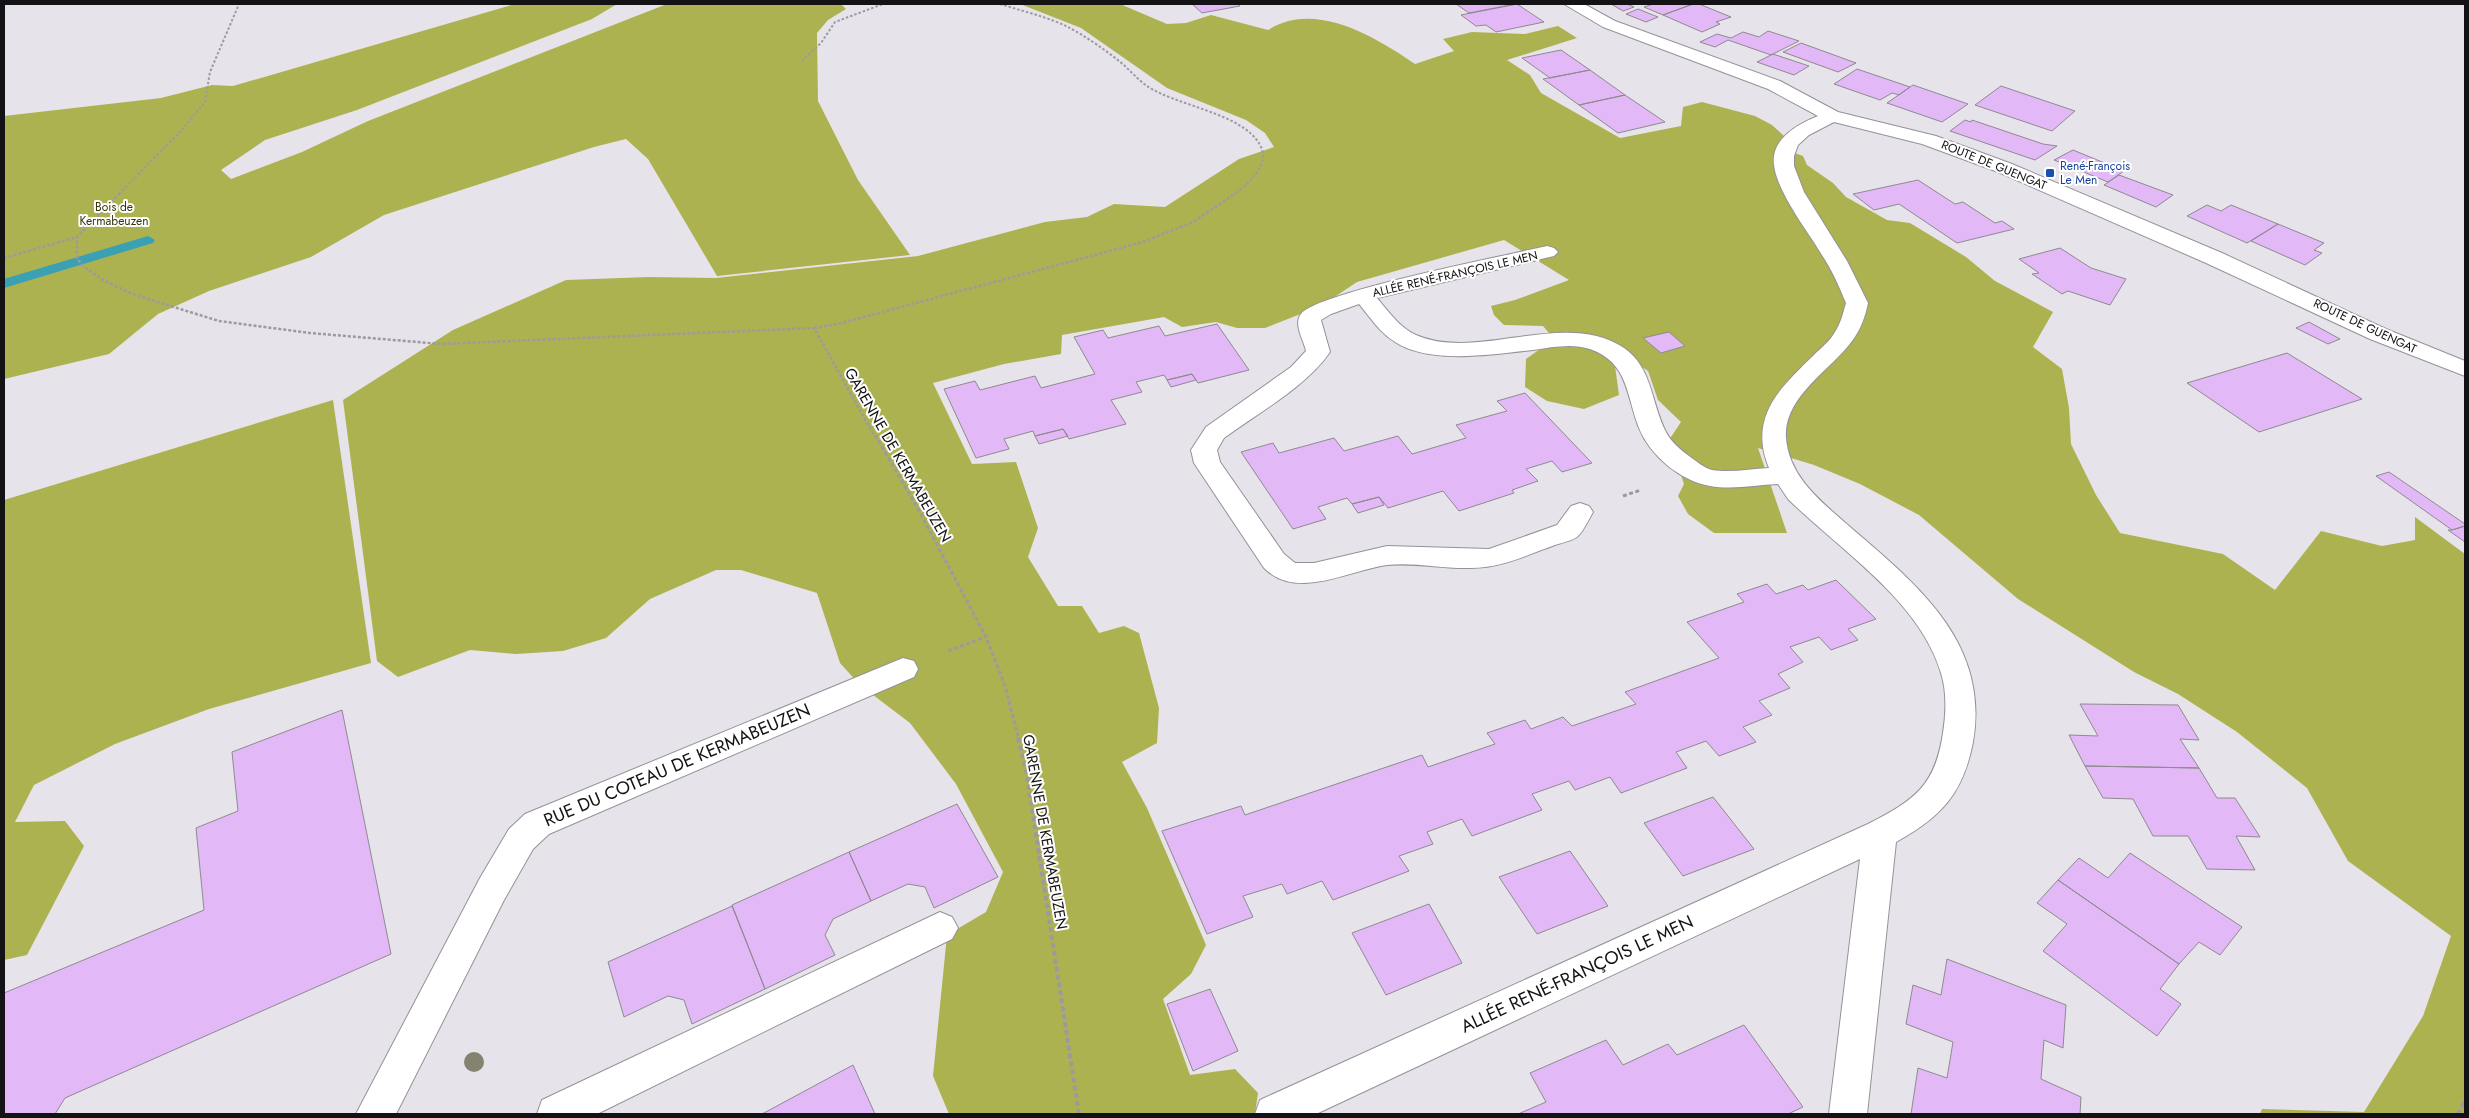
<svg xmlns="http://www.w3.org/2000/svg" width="2469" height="1118" viewBox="0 0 2469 1118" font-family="Jost,sans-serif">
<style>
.forest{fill:#adb250}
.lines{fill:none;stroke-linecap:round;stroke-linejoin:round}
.stream{fill:#3aa1b5;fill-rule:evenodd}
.building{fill:#e2b8f7;stroke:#8e8a90}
.minor-casing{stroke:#959197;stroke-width:2}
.path-far3{stroke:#9d9a9f;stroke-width:2;stroke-dasharray:2.5 2;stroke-linecap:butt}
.path-far2{stroke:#9d9a9f;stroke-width:2.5;stroke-dasharray:3 2;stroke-linecap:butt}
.path-far1{stroke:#9d9a9f;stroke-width:3;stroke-dasharray:4 2.5;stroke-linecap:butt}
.path{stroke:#9d9a9f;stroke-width:4;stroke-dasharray:5 3;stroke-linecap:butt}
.minor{fill:#fff;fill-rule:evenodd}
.tree{fill:#85836f}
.transit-dot{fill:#1a4fb4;stroke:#fff;stroke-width:2}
.labels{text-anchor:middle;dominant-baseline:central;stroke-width:4;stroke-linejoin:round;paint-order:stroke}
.far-street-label{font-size:12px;fill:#131214;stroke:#fff}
.far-transit-label{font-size:12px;fill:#164399;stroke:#fff;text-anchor:start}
.far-park-label{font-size:12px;fill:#34350b;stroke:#fff}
.street-label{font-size:15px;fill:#131214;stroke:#fff}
.near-street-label{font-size:18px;fill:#131214;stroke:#fff}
</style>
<rect width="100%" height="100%" fill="#e7e3ea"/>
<!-- forest -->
<path class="forest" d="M 515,4 L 617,4 L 592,19 L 357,110 L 265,140 L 221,170 L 231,179 L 302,152 L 368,121 L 667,4 L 841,4 L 846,9 L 828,20 L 817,33 L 818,101 L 858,180 L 910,255 L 717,276 L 648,159 L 626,139 L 594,147 L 384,215 L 311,257 L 209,291 L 158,314 L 109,354 L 4,379 L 4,116 L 161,98 L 212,85 L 233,86 Z
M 1020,4 L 1120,4 L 1167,24 L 1186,23 L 1211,15 L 1268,30 C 1316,0 1375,37 1415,64 L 1454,51 L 1443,39 L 1472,32 L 1525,34 L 1558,26 L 1577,38 L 1507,60 L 1530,75 L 1541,93 L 1620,138 L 1681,126 L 1683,107 L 1702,102 L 1755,116 L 1772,125 L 1784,136 L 1781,148 L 1803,156 L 1807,165 L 1833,183 L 1846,197 L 1887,220 L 1910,223 L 1966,257 L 1995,281 L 2053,312 L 2033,347 L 2062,369 L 2069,408 L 2071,444 L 2096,495 L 2120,533 L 2223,554 L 2275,590 L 2321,531 L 2382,546 L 2415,540 L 2415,517 L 2465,554 L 2465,1114 L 2260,1114 L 2262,1109 L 2364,1112 L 2423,1016 L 2451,936 L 2348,861 L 2307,788 L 2237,732 L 2178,694 L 2134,672 L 2018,599 L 1919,515 L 1860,484 L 1814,465 L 1758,448 L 1787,533 L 1714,533 L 1688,514 L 1678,496 L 1684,484 L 1669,440 L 1681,422 L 1658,400 L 1648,371 L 1636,363 L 1615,366 L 1619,395 L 1584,409 L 1547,401 L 1525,387 L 1526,359 L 1554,339 L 1543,326 L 1504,325 L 1494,315 L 1491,306 L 1515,300 L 1569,280 L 1504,240 L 1357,282 L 1321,306 L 1265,328 L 1237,328 L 1216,322 L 1182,327 L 1164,317 L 1062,335 L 1061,354 L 1004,364 L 933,383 L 972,464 L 1016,462 L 1038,528 L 1028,557 L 1058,606 L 1082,606 L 1099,633 L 1124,626 L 1139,633 L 1159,708 L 1157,743 L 1122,762 L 1147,808 L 1206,945 L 1191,974 L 1163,999 L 1190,1075 L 1235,1069 L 1258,1093 L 1255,1114 L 949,1114 L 933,1076 L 947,935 L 986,912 L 1003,872 L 956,784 L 910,723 L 860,685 L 840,663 L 817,593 L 741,570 L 716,570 L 650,599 L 606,638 L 563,651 L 516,654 L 470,650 L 398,677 L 377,661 L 343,400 L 453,330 L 566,280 L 649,277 L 716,278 L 918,256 L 1045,222 L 1087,217 L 1114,204 L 1165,207 L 1239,159 L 1274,147 L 1265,133 L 1246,120 L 1167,88 L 1081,28 Z
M 333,400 L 371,663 L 209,709 L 115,744 L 34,785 L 15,822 L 65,821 L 84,846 L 27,955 L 4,960 L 4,500 Z"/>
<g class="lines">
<!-- stream -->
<path class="stream" d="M 148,236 L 155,240 L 153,243 L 4,288 L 4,279 Z"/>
</g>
<!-- building -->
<path class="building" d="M 1192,4 L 1238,4 L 1240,6 L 1202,13 Z
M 1456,4 L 1516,4 L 1469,13 Z
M 1517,4 L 1544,22 L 1496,32 L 1486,25 L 1476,26 L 1461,15 Z
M 1611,4 L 1627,4 L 1634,7 L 1623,11 Z
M 1653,4 L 1693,4 L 1663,15 L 1644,7 Z
M 1693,4 L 1699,4 L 1731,17 L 1716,22 L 1720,24 L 1702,32 L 1663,15 Z
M 1638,9 L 1658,17 L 1646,22 L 1626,14 Z
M 1768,31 L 1799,41 L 1771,55 L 1728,40 L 1715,47 L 1700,42 L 1717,34 L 1731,38 L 1743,32 L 1759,37 Z
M 1801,43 L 1856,63 L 1838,72 L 1783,52 Z
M 1561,50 L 1590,70 L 1550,78 L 1522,58 Z
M 1773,54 L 1809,66 L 1794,75 L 1757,62 Z
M 1857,69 L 1910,87 L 1899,95 L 1892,93 L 1880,100 L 1834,84 Z
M 1590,70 L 1625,95 L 1579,105 L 1543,79 Z
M 1913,85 L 1968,104 L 1942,122 L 1887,103 Z
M 2001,86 L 2075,111 L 2052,131 L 1975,105 Z
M 1625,95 L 1665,122 L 1618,133 L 1579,105 Z
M 1965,120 L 1971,122 L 1972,120 L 2043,144 L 2057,146 L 2035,160 L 1950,131 Z
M 2073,150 L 2124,171 L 2108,182 L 2054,160 Z
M 2119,175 L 2173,195 L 2156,207 L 2104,185 Z
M 1918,180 L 1955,204 L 1963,202 L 1995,223 L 2002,221 L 2014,229 L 1957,243 L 1899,204 L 1874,210 L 1853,194 Z
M 2207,205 L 2221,211 L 2231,205 L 2278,224 L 2247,243 L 2187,216 Z
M 2278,224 L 2324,243 L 2314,250 L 2322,253 L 2305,265 L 2251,241 Z
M 2060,248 L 2091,268 L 2126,279 L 2110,305 L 2068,291 L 2062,294 L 2032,274 L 2039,273 L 2019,259 Z
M 2309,322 L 2340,339 L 2328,344 L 2296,328 Z
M 1217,324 L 1249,370 L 1198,383 L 1192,374 L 1167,380 L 1164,375 L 1136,382 L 1142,392 L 1111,400 L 1126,424 L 1069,439 L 1063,429 L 1035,436 L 1033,431 L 1004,439 L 1009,449 L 976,458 L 944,389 L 975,381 L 980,390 L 1035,376 L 1041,388 L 1095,374 L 1074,337 L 1103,330 L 1108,338 L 1159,326 L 1165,336 Z
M 1669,332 L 1685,346 L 1661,353 L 1643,338 Z
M 2287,353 L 2362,399 L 2259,432 L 2187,383 Z
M 1192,374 L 1196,380 L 1171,387 L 1167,380 Z
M 1525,393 L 1592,463 L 1562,472 L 1552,461 L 1526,469 L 1538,481 L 1512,490 L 1514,493 L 1459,511 L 1443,491 L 1388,508 L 1379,497 L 1352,504 L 1347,498 L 1318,507 L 1326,519 L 1293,529 L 1241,452 L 1273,443 L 1279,453 L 1334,438 L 1344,451 L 1398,436 L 1412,454 L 1466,438 L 1456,425 L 1507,411 L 1497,401 Z
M 1063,429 L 1068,436 L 1039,444 L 1035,436 Z
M 2389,472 L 2465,524 L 2465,526 L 2452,530 L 2376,476 Z
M 1379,497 L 1384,505 L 1358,513 L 1352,504 Z
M 2465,526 L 2465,542 L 2448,530 L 2452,530 Z
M 1836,580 L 1876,619 L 1848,629 L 1858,640 L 1831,650 L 1819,637 L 1790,647 L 1803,662 L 1778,674 L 1790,688 L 1759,701 L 1772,715 L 1743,727 L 1756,742 L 1719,756 L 1706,741 L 1676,752 L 1687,768 L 1621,793 L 1610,777 L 1575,790 L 1569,781 L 1532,794 L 1542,810 L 1472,836 L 1462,819 L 1427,832 L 1433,844 L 1399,856 L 1409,871 L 1333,900 L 1322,881 L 1287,894 L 1282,884 L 1243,896 L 1253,917 L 1207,934 L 1162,831 L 1241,806 L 1245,815 L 1422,755 L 1428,767 L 1495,744 L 1487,733 L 1525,720 L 1531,729 L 1563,717 L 1572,726 L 1636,704 L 1625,692 L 1719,658 L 1687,622 L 1744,602 L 1737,594 L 1767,584 L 1776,594 L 1803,585 L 1808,590 Z
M 2080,704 L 2178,705 L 2199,740 L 2180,739 L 2199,768 L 2085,766 L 2069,735 L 2098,736 Z
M 342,710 L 391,954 L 65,1098 L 55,1114 L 4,1114 L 4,993 L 204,910 L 196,828 L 238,811 L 232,752 Z
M 2085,766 L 2199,768 L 2217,798 L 2235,798 L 2260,837 L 2236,836 L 2255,870 L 2207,869 L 2188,836 L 2153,836 L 2133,799 L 2103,798 Z
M 1713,797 L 1754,849 L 1683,876 L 1644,823 Z
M 957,804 L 998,877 L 934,908 L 925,887 L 908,884 L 871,901 L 849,852 Z
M 1570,851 L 1608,906 L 1537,934 L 1499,877 Z
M 849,852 L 871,901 L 833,919 L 825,935 L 835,955 L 765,989 L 732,905 Z
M 2130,853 L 2242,927 L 2220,955 L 2199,942 L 2179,964 L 2058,880 L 2079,858 L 2108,878 Z
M 2058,880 L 2179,964 L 2160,989 L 2181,1004 L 2157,1036 L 2043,951 L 2067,924 L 2037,903 Z
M 1429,904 L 1462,963 L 1386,995 L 1352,933 Z
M 732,906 L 765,989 L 692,1024 L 684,1000 L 668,996 L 624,1017 L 608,962 Z
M 1947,959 L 2066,1005 L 2063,1048 L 2044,1040 L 2041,1079 L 2081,1097 L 2080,1114 L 1911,1114 L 1918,1068 L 1947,1078 L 1953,1042 L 1906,1024 L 1913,985 L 1941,995 Z
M 1210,989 L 1238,1051 L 1193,1071 L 1167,1004 Z
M 1744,1025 L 1803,1107 L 1788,1114 L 1518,1114 L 1546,1102 L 1530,1073 L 1606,1040 L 1623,1065 L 1668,1044 L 1677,1055 Z
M 853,1065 L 875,1114 L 762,1114 Z"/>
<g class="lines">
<defs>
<path id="minor" d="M 1564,4 L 1584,4 L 1615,21 L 1780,81 L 1838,112 L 1936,136 L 2012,164 L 2222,253 L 2386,329 L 2465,361 L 2465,376 L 2370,339 L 2206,263 L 1998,172 L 1922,144 L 1834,122 L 1809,135 L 1798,145 L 1794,156 L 1794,166 L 1804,192 L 1847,261 L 1868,303 C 1865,317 1861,329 1852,341 C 1831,370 1783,397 1786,438 C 1789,475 1817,498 1842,520 C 1911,580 1991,639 1973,742 C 1963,794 1941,817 1896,842 L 1867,1114 L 1829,1114 L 1860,859 L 1316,1114 L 1255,1114 L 1260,1100 L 1868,824 C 1914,800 1935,787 1943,733 C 1946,714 1947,692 1941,673 C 1920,601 1840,550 1788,499 L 1778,484 C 1756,485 1732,490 1710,486 C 1681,481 1650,456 1639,428 C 1626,395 1629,363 1590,349 C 1572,343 1552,347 1533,350 C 1494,354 1430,365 1395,342 C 1380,333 1370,317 1359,304 L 1331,314 L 1321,320 L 1330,352 C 1306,387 1258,413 1224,438 L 1217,450 L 1220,462 L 1284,554 L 1295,563 L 1314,563 L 1387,546 L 1489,549 L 1557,525 L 1571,506 L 1580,503 L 1589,506 L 1593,512 C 1589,519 1583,532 1577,537 C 1571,541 1561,543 1555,545 C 1527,555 1501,568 1471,568 C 1443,569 1415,562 1387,565 C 1349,570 1297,601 1264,568 L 1194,463 L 1191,450 L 1206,427 L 1291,367 L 1306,351 C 1304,341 1293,324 1301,314 C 1318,292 1509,255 1547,246 L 1554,248 L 1558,252 L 1554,256 L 1377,298 C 1388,311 1400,328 1416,335 C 1477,362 1565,308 1624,348 C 1653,368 1651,404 1666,432 C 1671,442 1681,450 1689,456 C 1696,461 1704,468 1712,470 C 1730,473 1751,469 1769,468 C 1748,417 1780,388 1814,355 C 1821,348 1830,341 1835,332 C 1841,323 1843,313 1846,303 C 1839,286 1832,270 1822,255 C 1808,231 1770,184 1774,156 C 1777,135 1801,123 1818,116 L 1768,89 L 1603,27 Z
M 903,658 L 914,661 L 918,669 L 914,677 L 549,834 L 533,849 L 504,900 L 396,1114 L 356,1114 L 480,878 L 509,829 L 525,814 Z
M 940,912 L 952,917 L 958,928 L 952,939 L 597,1114 L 537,1114 L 542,1100 Z"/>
</defs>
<!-- minor casing -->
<use href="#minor" class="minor-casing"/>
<!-- path-far3 -->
<path class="path-far3" d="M 1000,4 C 1022,11 1048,17 1068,27 C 1085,36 1104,49 1119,61 C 1129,69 1137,79 1147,86 C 1176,106 1243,113 1260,145 C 1271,165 1248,183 1235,194
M 802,61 L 821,43 L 835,22 L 883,4
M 119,194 L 180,132 L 205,102 L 210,72 L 239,4"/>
<!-- path-far2 -->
<path class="path-far2" d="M 120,193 L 77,237 L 77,258 L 83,266 L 103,280 L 135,295 L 219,321 L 310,333 L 441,344 L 814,328 L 875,437
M 4,258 L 77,237
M 814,328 L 838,324 L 1143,242 L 1193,222 L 1236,193"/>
<!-- path-far1 -->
<path class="path-far1" d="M 875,435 L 917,507 L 986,637 L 1005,686 L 1019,740
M 1623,496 L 1641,490
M 948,651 L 986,637"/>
<!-- path -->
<path class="path" d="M 1018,738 L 1026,769 L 1079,1114
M 2458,1114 L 2465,1101"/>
<!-- minor -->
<use href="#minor" class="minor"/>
</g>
<!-- trees -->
<circle class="tree" cx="474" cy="1062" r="10"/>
<!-- markers -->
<rect class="transit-dot" x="2045" y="168" width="10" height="10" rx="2.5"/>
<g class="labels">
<!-- far-street labels -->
<g class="far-street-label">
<text transform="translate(1994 165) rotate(22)">ROUTE DE GUENGAT</text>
<text transform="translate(1455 274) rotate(-13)">ALLÉE RENÉ-FRANÇOIS LE MEN</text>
<text transform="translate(2365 326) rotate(25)">ROUTE DE GUENGAT</text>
</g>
<!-- far-transit labels -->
<g class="far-transit-label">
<text x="2060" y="166">René-François<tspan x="2060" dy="14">Le Men</tspan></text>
</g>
<!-- far-park labels -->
<g class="far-park-label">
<text x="114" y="207">Bois de<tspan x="114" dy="14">Kermabeuzen</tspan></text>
</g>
<!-- street labels -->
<g class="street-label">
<text transform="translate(898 455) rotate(60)">GARENNE DE KERMABEUZEN</text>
<text transform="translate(1045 832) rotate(80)">GARENNE DE KERMABEUZEN</text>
</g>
<!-- near-street labels -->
<g class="near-street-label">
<text transform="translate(677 765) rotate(-23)">RUE DU COTEAU DE KERMABEUZEN</text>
<text transform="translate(1577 974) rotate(-25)">ALLÉE RENÉ-FRANÇOIS LE MEN</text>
</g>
</g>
<!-- border -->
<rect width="2469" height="1118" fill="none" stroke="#131214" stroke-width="10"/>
</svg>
